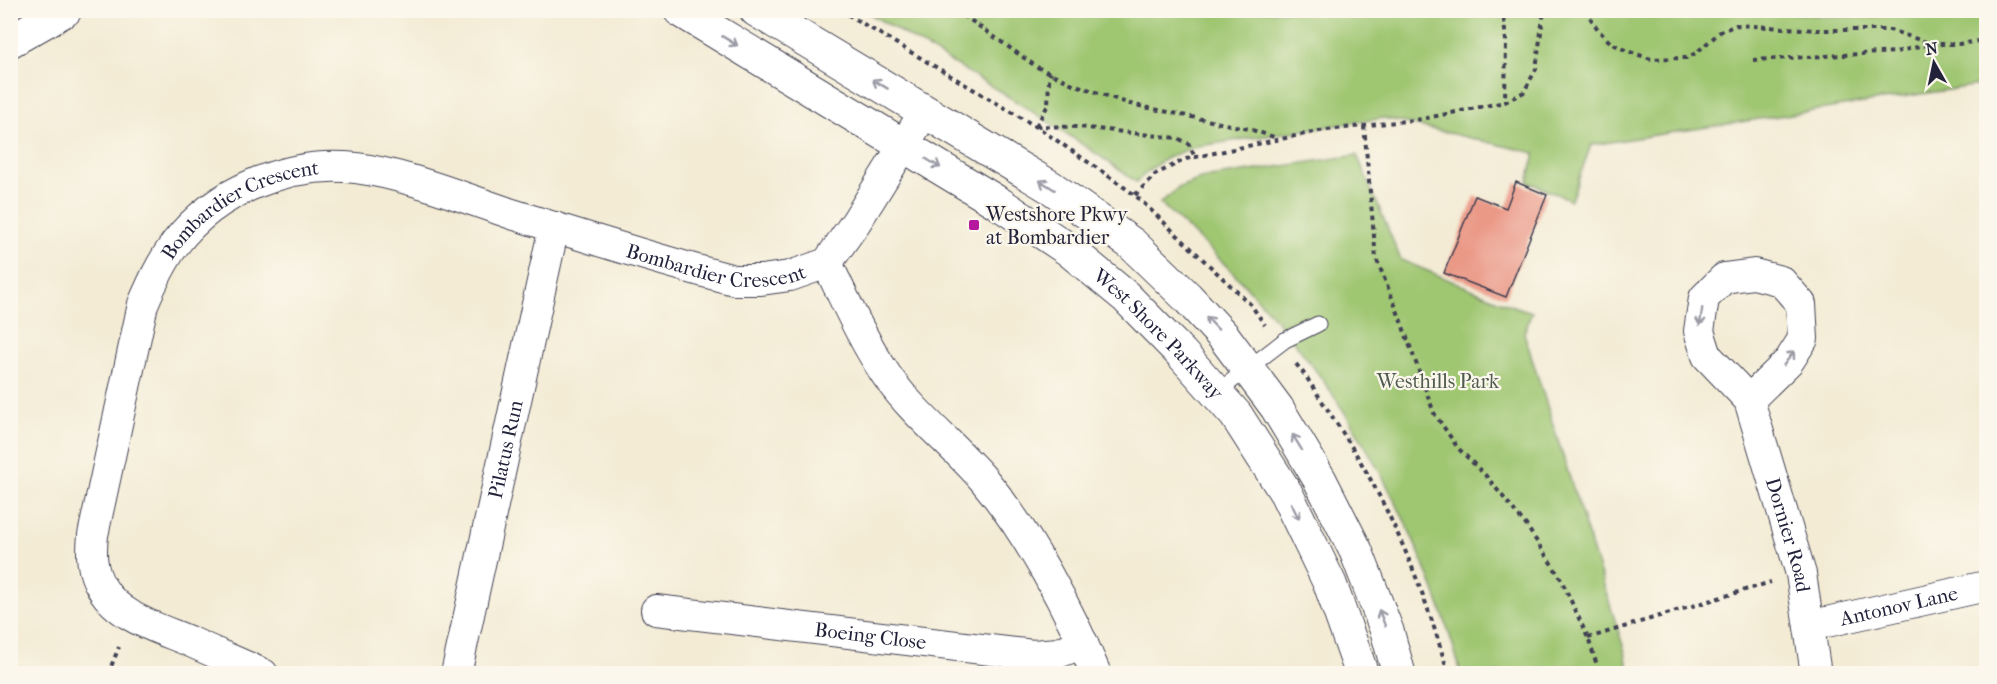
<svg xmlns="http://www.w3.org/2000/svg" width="1997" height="684" viewBox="0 0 1997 684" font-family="'IM FELL French Canon',serif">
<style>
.park{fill:#9fc671;stroke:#607456;stroke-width:1.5}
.building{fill:#eb9987}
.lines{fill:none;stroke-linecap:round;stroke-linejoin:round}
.lane-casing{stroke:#414052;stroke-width:17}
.street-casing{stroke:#414052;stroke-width:32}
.secondary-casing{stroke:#414052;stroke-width:35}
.path{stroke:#414052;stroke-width:4;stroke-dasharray:4.5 4.5;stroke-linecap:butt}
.lane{stroke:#fff;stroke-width:15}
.street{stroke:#fff;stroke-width:30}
.secondary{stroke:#fff;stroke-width:33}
.oneway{stroke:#9c9ca7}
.poi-dot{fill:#b5179e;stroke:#fbf7ec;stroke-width:2}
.labels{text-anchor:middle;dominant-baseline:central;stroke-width:4.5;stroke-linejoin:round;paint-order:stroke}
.poi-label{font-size:20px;fill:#22223b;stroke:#fbf7ec;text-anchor:start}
.street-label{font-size:20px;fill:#22223b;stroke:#fbf7ec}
.park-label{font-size:20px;fill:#4e5b4e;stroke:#fbf7ec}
</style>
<rect width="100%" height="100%" fill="#fbf7ec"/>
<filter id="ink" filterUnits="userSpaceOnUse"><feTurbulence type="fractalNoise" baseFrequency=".0167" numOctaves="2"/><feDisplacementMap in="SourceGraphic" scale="12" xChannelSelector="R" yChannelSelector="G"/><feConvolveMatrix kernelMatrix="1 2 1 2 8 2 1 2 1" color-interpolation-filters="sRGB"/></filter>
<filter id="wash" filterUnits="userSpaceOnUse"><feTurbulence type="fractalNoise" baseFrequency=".008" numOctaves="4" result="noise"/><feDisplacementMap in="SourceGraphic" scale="24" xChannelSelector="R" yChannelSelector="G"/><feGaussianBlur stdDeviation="1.35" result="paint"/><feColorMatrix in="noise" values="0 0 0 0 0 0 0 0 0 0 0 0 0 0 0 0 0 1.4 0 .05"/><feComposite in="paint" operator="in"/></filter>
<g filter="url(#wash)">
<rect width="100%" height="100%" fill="#f3ebd4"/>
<!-- park -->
<path class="park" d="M 1775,11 L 1831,17 L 1869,17 L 1928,11 L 1986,11 L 1986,84 L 1591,145 L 1571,200 L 1528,182 L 1535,153 L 1384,118 L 1199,146 C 1167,156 1160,160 1136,182 C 1049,118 957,66 865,11 Z
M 1357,155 L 1401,260 L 1510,305 L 1532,312 L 1524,333 L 1625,652 L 1629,673 L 1461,673 C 1423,535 1352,402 1255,296 C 1225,263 1193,233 1160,203 L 1180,187 L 1203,178 Z"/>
<g id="blocks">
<!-- building -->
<path class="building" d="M 1516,182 L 1547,195 L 1506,297 L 1444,273 L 1475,196 L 1506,208 Z"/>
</g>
</g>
<g filter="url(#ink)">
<use href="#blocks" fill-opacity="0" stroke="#414052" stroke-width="1.5"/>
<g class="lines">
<defs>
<path id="lane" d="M 1216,393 L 1285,340 L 1318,324"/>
<g id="street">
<path d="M 827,263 C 846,302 863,341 887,376 C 914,415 953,444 984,480 C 1029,534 1069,609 1096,674"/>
<path id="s1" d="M 1749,400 L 1789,361 L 1803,339 L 1801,304 L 1781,281 L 1754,274 L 1724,278 L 1704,298 L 1699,331 L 1707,356 L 1749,400 L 1801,574 L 1816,674"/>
<path id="s2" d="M 656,610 L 1033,655 L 1058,653 L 1083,643"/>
<path id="s3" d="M 1809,626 L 1986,586"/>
<path id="s4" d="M 263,674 C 239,663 215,653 191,642 C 161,629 119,618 102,588 C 91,571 91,554 93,535 L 143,304 C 152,283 161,263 175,244 C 215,191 289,160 356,168 C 405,174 464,198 512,214 C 586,237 660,261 734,280 L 761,280 L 790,276 L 827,263 L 856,222 L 925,111"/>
<path id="s5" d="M 456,674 L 554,227"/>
</g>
<g id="secondary">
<path id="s6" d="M 680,10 L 1000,204 L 1069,250 L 1126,297 L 1181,353 L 1236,415 L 1286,493 L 1330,584 L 1362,674"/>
<path d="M 756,10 L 1052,188 L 1132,244 L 1187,297 L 1224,337 L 1277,408 L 1320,480 L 1356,551 L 1387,631 L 1399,674"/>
<path d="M 10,41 L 65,10"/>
</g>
</defs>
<!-- lane casing -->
<use href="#lane" class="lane-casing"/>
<!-- street casing -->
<use href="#street" class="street-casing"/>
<!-- secondary casing -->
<use href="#secondary" class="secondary-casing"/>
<!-- path -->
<path class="path" d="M 840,10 L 1040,129 L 1107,175 L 1135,195 L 1251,305 L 1265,325
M 956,10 L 1037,67 L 1073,84 L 1130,104 L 1249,129 L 1277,138
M 1503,10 L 1506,41 L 1505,102
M 1585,10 L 1599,31 L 1611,43 L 1627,51 L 1651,59 L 1686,58 L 1696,53 L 1720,32 L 1736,25 L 1817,30 L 1890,30 L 1932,44 L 1959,44 L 1986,40
M 1753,60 L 1896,52 L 1931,44
M 1036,126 L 1078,127 L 1177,138 L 1188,143 L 1195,157
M 1036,126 L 1048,105 L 1049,81 L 1051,73
M 1364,126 L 1376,258 L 1397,310 L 1434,413 L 1458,448 L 1486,476 L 1526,525 L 1560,577 L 1588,638 L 1600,674
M 1135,195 L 1156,174 L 1186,159 L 1319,131 L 1422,119 L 1505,102 L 1524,92 L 1536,69 L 1544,10
M 1296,364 L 1305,375 C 1326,408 1348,439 1367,473 C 1402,536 1429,604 1448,674
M 1588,638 L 1771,582
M 108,674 L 119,647"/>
<!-- lane -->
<use href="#lane" class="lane"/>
<!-- street -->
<use href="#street" class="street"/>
<!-- secondary -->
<use href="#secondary" class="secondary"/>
</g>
<!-- one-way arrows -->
<defs><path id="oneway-shaft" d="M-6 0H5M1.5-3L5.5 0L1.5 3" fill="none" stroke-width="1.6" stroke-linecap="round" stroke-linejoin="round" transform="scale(1.5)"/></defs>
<g class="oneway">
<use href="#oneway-shaft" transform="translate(730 41) rotate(31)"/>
<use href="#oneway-shaft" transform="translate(880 84) rotate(-149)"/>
<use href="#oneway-shaft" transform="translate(933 163) rotate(32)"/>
<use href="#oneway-shaft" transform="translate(1047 185) rotate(-148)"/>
<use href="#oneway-shaft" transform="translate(1701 317) rotate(98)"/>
<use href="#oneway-shaft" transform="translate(1212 323) rotate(-133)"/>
<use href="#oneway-shaft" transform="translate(1789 358) rotate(-53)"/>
<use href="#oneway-shaft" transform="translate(1297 442) rotate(-121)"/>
<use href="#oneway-shaft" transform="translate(1295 511) rotate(64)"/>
<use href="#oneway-shaft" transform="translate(1382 618) rotate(-111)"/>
</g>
</g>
<!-- markers -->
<rect class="poi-dot" x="968" y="219" width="12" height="12" rx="3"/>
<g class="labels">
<!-- poi labels -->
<g class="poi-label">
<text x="986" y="214">Westshore Pkwy<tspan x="986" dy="23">at Bombardier</tspan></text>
</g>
<!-- street labels -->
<g class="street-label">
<text stroke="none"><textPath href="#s4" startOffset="620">Bombardier Crescent</textPath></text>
<text stroke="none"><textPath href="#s4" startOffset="1124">Bombardier Crescent</textPath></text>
<text stroke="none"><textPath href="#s6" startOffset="580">West Shore Parkway</textPath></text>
<text stroke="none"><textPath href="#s5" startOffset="230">Pilatus Run</textPath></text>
<text stroke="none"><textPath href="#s1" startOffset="495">Dornier Road</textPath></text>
<text stroke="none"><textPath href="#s3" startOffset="92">Antonov Lane</textPath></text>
<text stroke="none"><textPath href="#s2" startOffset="216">Boeing Close</textPath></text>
</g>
<!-- park labels -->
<g class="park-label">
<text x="1438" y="381">Westhills Park</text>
</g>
</g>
<!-- margin -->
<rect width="1997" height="684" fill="none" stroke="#fbf7ec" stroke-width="36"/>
<!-- north arrow -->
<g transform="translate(1934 63) rotate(351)" stroke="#fbf7ec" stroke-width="4.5" paint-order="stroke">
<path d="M0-4.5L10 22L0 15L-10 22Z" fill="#22223b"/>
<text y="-9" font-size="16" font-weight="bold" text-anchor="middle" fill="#22223b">N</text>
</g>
</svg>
